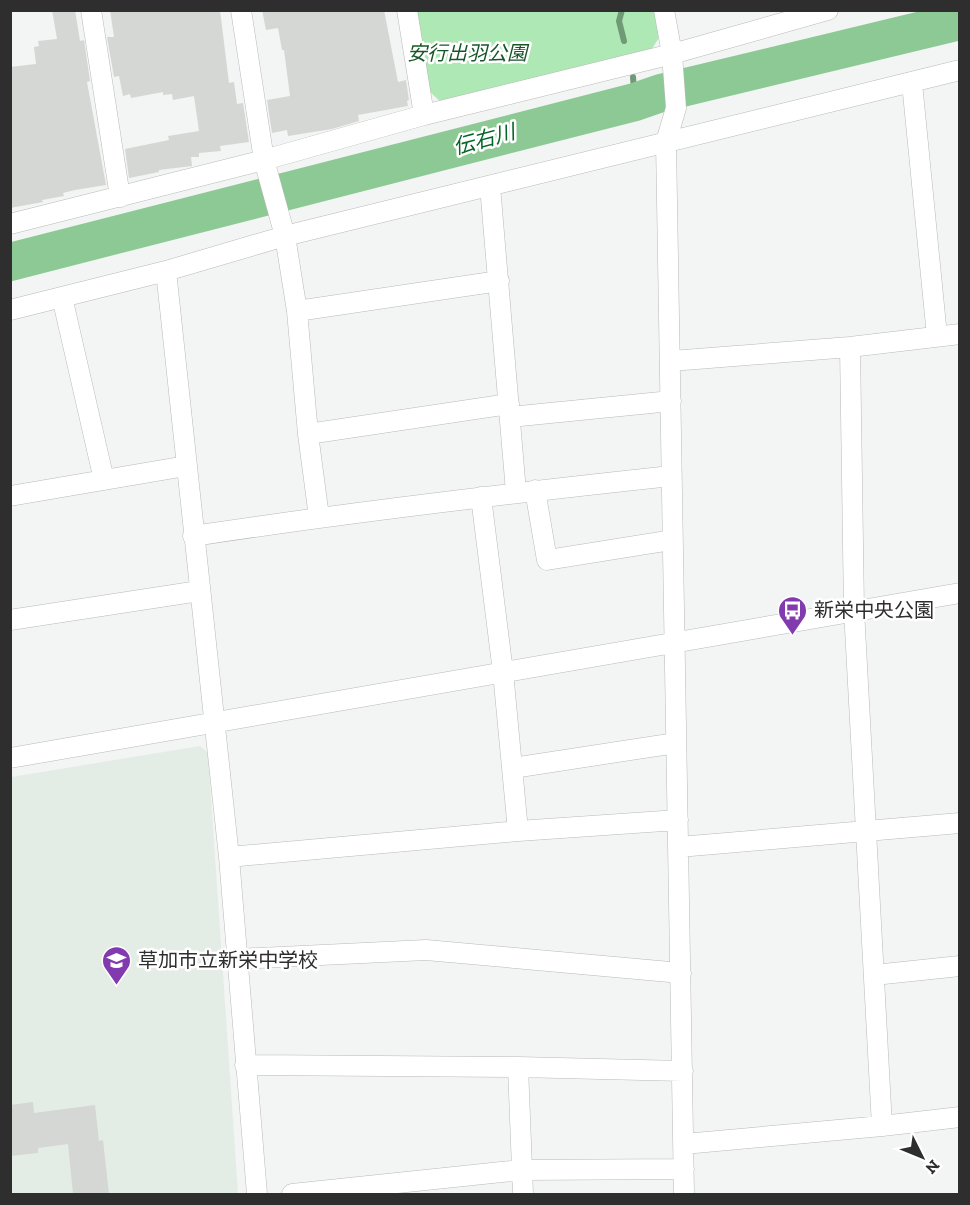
<svg xmlns="http://www.w3.org/2000/svg" width="970" height="1205" viewBox="0 0 970 1205" font-family="'Zilla Slab','Noto Sans JP',serif">
<style>
.built{fill:#e4ede5}
.green{fill:#ade8b5}
.lines{fill:none;stroke-linecap:round;stroke-linejoin:round}
.stream{stroke:#709a76;stroke-width:6}
.river{stroke:#8dc995;stroke-width:38}
.building{fill:#d4d7d4}
.minor-casing{stroke:#b8bab8;stroke-width:21}
.minor{stroke:#fff;stroke-width:20}
.labels{text-anchor:middle;dominant-baseline:central;stroke-width:5;stroke-linejoin:round;paint-order:stroke}
.park-label{font-size:20px;font-style:italic;fill:#165627;stroke:#fff}
.poi-label{font-size:20px;fill:#2d2e2d;stroke:#fff;text-anchor:start}
.water-label{font-size:21px;font-style:italic;fill:#066627;stroke:#fff}
</style>
<rect width="100%" height="100%" fill="#f2f5f3"/>
<!-- built -->
<path class="built" d="M 200,746 L 208,753 L 238,1194 L 11,1194 L 11,777 Z"/>
<!-- green -->
<path class="green" d="M 417,11 L 655,11 L 660,36 L 650,52 L 442,103 L 430,92 Z"/>
<g class="lines">
<!-- stream -->
<path class="stream" d="M 622,10 L 619,21 L 624,41
M 633,77 L 635,102"/>
<!-- river -->
<path class="river" d="M 10,262 L 635,102 L 661,93 L 960,21"/>
</g>
<!-- building -->
<path class="building" d="M 52,10 L 75,10 L 80,41 L 84,40 L 90,81 L 87,82 L 106,185 L 75,190 L 63,193 L 64,196 L 42,200 L 43,202 L 10,208 L 10,67 L 36,64 L 34,47 L 39,46 L 38,41 L 57,39 Z
M 110,10 L 220,10 L 229,83 L 234,82 L 237,104 L 243,103 L 249,142 L 220,146 L 221,151 L 199,153 L 199,157 L 191,157 L 192,166 L 159,170 L 159,172 L 129,178 L 125,149 L 169,140 L 168,136 L 199,131 L 194,96 L 173,100 L 172,94 L 163,95 L 163,92 L 131,98 L 130,94 L 123,96 L 119,76 L 114,77 L 107,37 L 114,37 Z
M 262,10 L 384,10 L 398,82 L 406,80 L 409,100 L 407,101 L 408,106 L 358,115 L 359,121 L 332,129 L 288,136 L 287,130 L 272,133 L 267,100 L 290,96 L 284,50 L 282,50 L 278,28 L 266,30 Z
M 33,1102 L 34,1113 L 95,1105 L 99,1141 L 103,1140 L 109,1194 L 73,1194 L 68,1144 L 38,1148 L 38,1153 L 10,1156 L 10,1105 Z"/>
<g class="lines">
<defs>
<path id="minor" d="M 91,10 L 120,197
M 241,10 L 264,160 L 285,236 L 297,311 L 308,434 L 319,517
M 407,10 L 424,115
M 664,10 L 672,54 L 676,108 L 666,142 L 684,1194
M 912,83 L 937,336
M 490,186 L 516,492
M 10,224 L 264,160 L 424,115 L 672,54 L 828,10
M 166,271 L 229,857 L 257,1194
M 62,297 L 104,480
M 10,310 L 166,271 L 285,236 L 960,70
M 297,311 L 499,281
M 850,347 L 854,610 L 882,1126
M 671,361 L 850,347 L 960,334
M 510,417 L 671,401
M 308,434 L 509,404
M 535,490 L 547,560 L 672,540
M 10,496 L 186,466
M 481,497 L 503,672 L 518,831
M 193,536 C 352,512 512,493 671,476
M 10,620 L 199,591
M 10,758 L 960,593
M 513,768 L 676,743
M 679,847 L 960,823
M 229,857 L 518,831 L 678,820
M 237,959 L 426,950 L 681,973
M 874,975 L 960,966
M 245,1065 L 518,1067 L 683,1071
M 518,1067 L 523,1194
M 684,1144 L 882,1126 L 960,1117
M 292,1194 L 521,1170 L 684,1169"/>
</defs>
<!-- minor casing -->
<use href="#minor" class="minor-casing"/>
<!-- minor -->
<use href="#minor" class="minor"/>
</g>
<!-- icons -->
<defs>
<symbol id="bus-pin" viewBox="-11 -11 22 30"><path d="M0 17L-7.5 6A9.5 9.5 0 1 1 7.5 6Z" fill="#823bae" stroke="#fff"/><path d="M-5-6H5V4H4V6H2V4H-2V6H-4V4H-5ZM-3.5-4V0h7V-4ZM-3.5 1.2v1.5H-2V1.2ZM2 1.2v1.5H3.5V1.2Z" fill="#fff"/></symbol>
<symbol id="school-pin" viewBox="-11 -11 22 30"><path d="M0 17L-7.5 6A9.5 9.5 0 1 1 7.5 6Z" fill="#823bae" stroke="#fff"/><path d="M0-5L7-2L0 1L-7-2ZM-4 1L0 2.5L4 1V4Q0 6-4 4Z" fill="#fff"/></symbol>
</defs>
<g fill-rule="evenodd">
<use href="#bus-pin" x="776" y="594" width="33" height="45"/>
<use href="#school-pin" x="100" y="944" width="33" height="45"/>
</g>
<g class="labels">
<!-- park labels -->
<g class="park-label">
<text x="467" y="53">安行出羽公園</text>
</g>
<!-- poi labels -->
<g class="poi-label">
<text x="814" y="610">新栄中央公園</text>
<text x="138" y="960">草加市立新栄中学校</text>
</g>
<!-- water labels -->
<g class="water-label">
<text transform="translate(484 139) rotate(-15)">伝右川</text>
</g>
</g>
<!-- border -->
<rect width="970" height="1205" fill="none" stroke="#2d2e2d" stroke-width="24"/>
<!-- north arrow -->
<g transform="translate(922 1157) rotate(133)" stroke="#ffffff" stroke-width="4.5" paint-order="stroke">
<path d="M0-4.5L10 22L0 15L-10 22Z" fill="#2d2e2d"/>
<text y="-9" font-size="16" font-weight="bold" text-anchor="middle" fill="#2d2e2d">N</text>
</g>
</svg>
